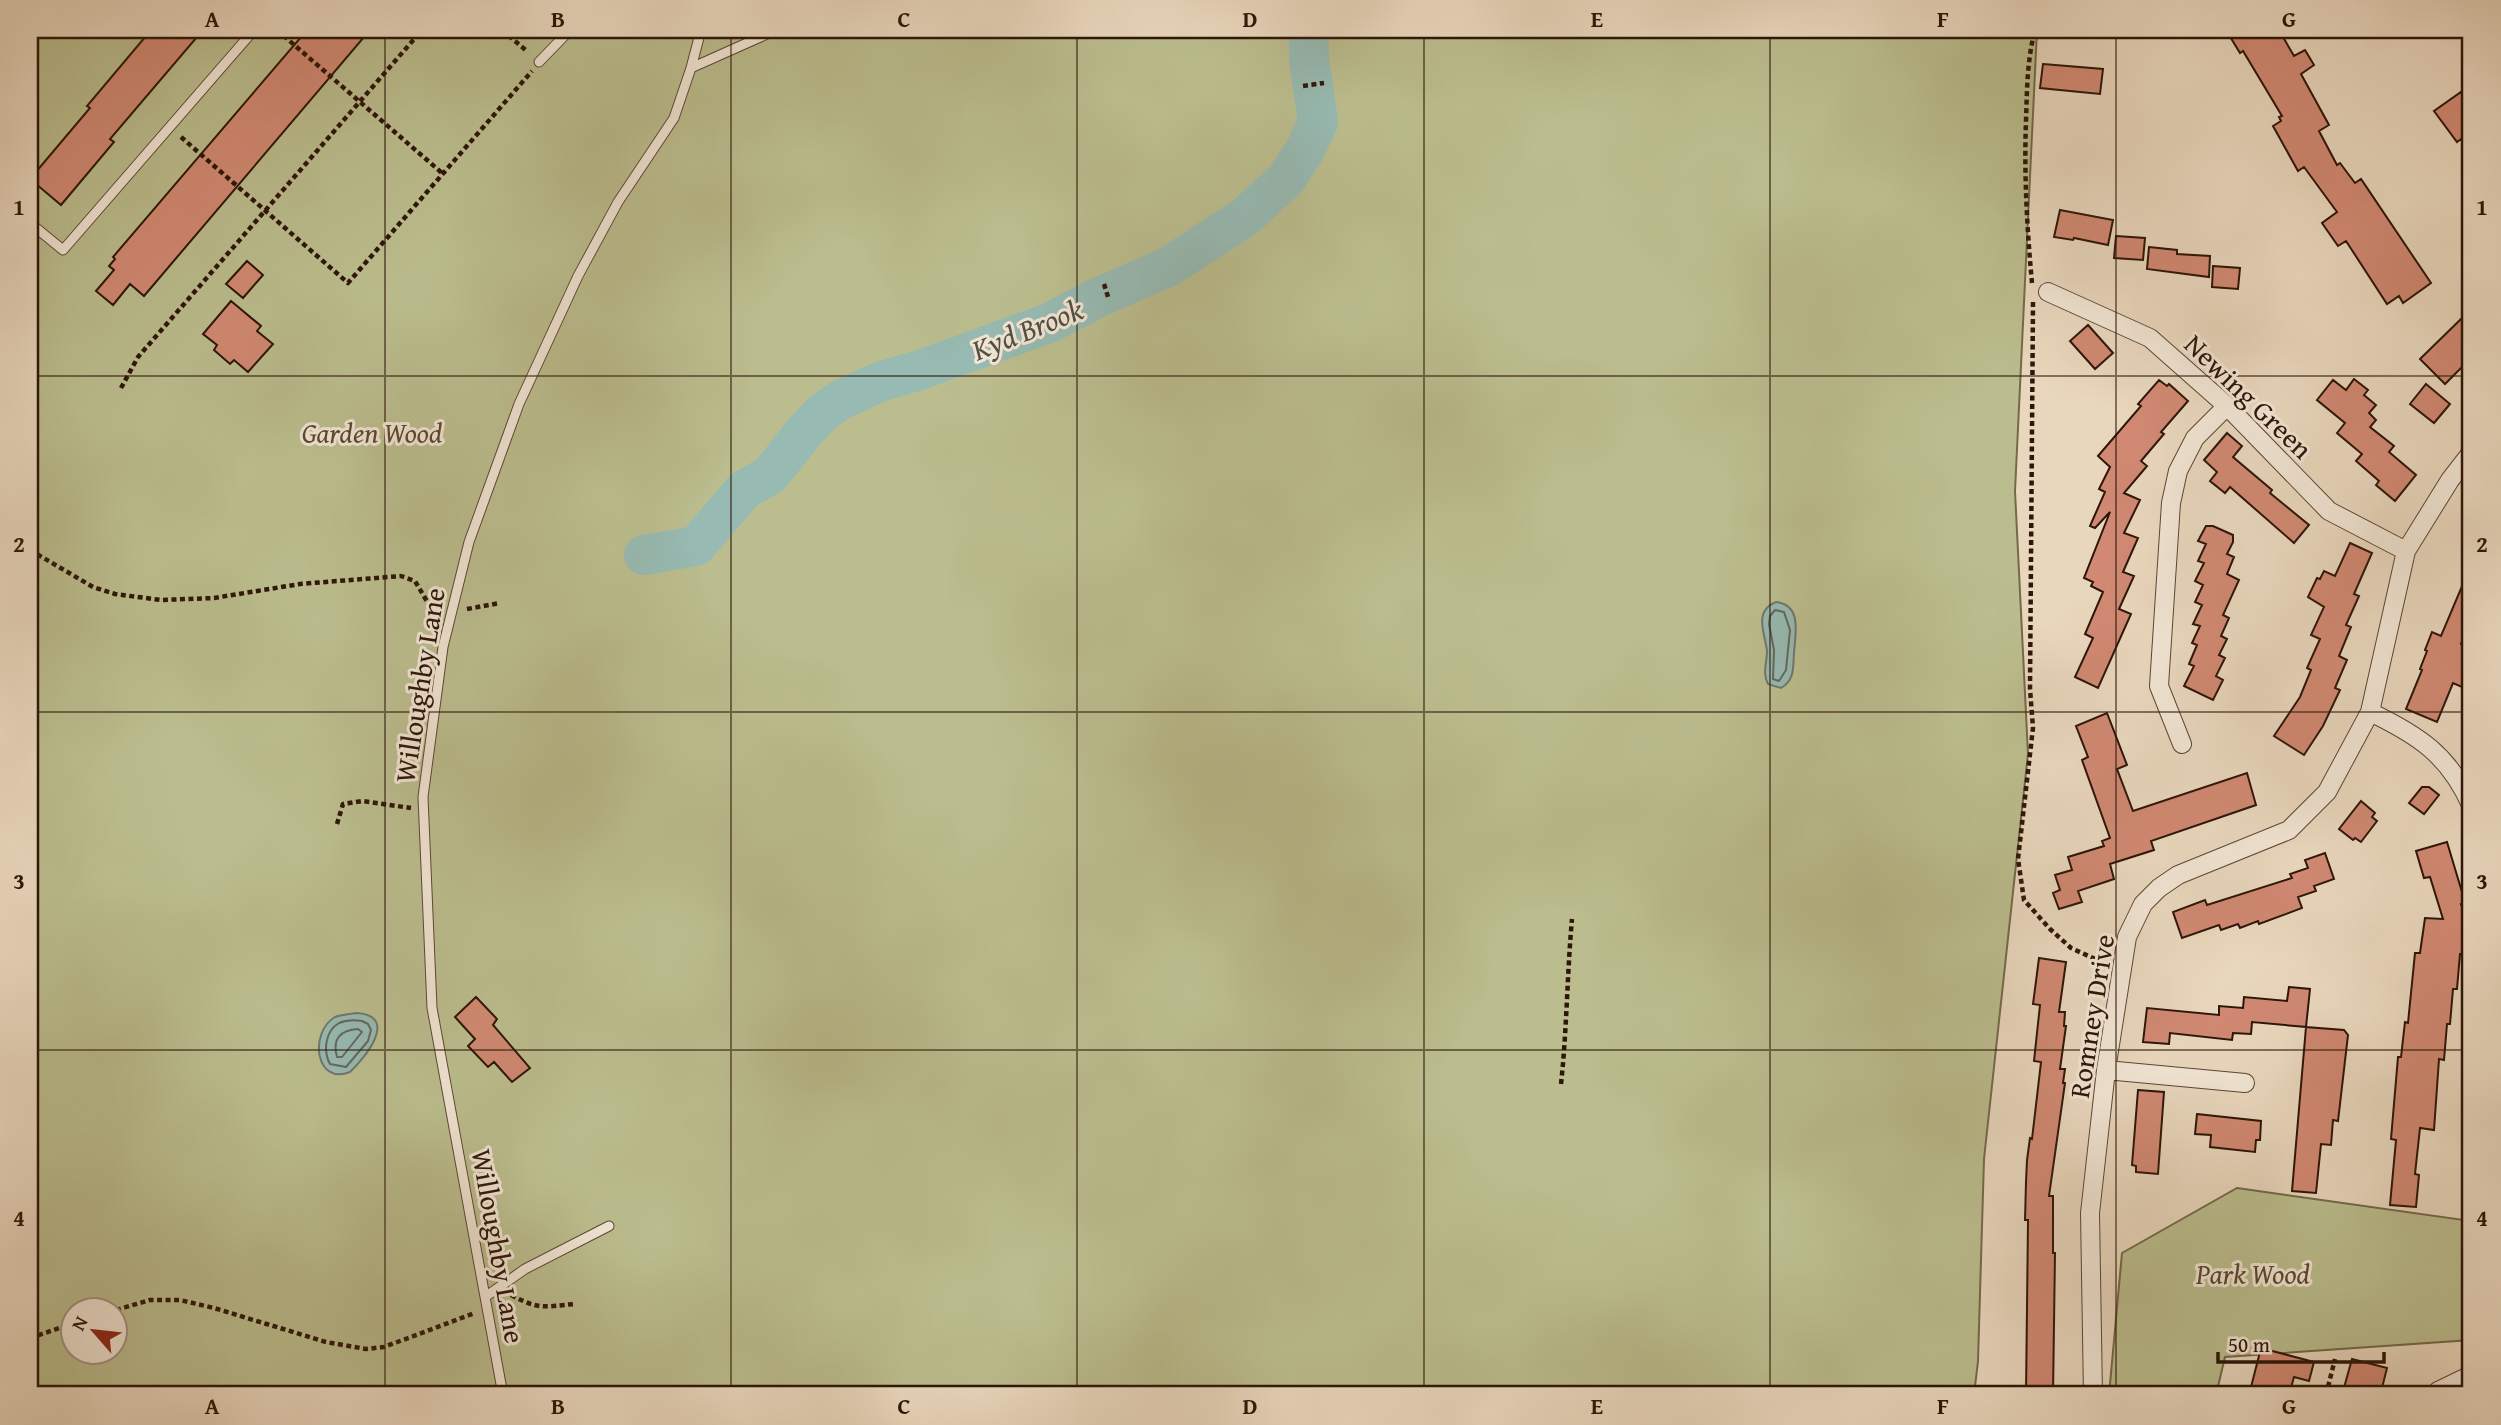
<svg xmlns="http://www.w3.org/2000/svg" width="2501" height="1425" viewBox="0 0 2501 1425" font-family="'Gentium Book Plus',serif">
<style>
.green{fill:#bbbd8e;stroke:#74694b;stroke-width:2;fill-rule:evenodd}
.water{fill:#97bab2;stroke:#6d786e;stroke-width:2}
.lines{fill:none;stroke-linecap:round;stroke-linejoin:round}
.shore{stroke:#62685d;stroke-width:2}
.river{stroke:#97bab2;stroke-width:40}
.building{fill:#d18973;stroke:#2d1508;stroke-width:2}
.lane-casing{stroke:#5c4635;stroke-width:11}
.street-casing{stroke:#5c4635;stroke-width:20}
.path{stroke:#2d1508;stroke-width:4.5;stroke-dasharray:5 3.5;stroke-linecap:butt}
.lane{stroke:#f1e5d4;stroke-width:9}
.street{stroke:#f1e5d4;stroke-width:18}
.grid{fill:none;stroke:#2d1508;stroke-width:2;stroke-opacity:0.55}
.labels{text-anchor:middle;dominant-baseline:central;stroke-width:6;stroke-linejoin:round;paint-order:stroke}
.street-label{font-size:28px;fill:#2d1508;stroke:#f1e5d4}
.park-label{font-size:28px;font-style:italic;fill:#584730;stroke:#f1e5d4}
.water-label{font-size:30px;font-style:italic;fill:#524f44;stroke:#f1e5d4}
.neatline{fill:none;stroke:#2d1508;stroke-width:2.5}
.grid-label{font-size:23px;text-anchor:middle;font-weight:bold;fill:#2d1508}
</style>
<rect width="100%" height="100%" fill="#e9d7bd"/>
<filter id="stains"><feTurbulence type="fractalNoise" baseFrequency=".00286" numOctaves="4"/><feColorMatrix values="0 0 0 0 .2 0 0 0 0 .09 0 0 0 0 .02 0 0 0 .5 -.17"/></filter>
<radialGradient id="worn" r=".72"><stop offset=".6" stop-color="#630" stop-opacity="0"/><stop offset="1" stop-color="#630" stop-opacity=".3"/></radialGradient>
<!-- green -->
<path class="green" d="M 30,30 L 2037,30 L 2015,491 L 2028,754 L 1984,1159 L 1978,1361 L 1974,1395 L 30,1395 ZM 74,1310 L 116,1310 L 116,1352 L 74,1352 Z
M 2237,1188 L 2471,1221 L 2471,1340 L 2225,1357 L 2216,1395 L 2109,1395 L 2122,1253 Z"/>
<!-- water -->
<path class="water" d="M 1776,602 C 1803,605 1795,635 1794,653 C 1793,667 1795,680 1781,688 L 1768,684 C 1762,673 1767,663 1767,651 C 1765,633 1753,611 1776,602 Z
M 357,1013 C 400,1016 364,1059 350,1072 C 315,1086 309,1032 335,1017 C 342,1014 350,1014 357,1013 Z"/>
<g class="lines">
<!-- shore -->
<path class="shore" d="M 1775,610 L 1784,612 L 1790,630 L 1786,670 L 1779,681 L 1773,679 L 1774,650 L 1769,624 L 1770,616 Z
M 362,1021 L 368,1024 L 371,1030 L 368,1041 L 346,1067 L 330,1064 C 323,1051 325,1031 339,1023 C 346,1020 355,1020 362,1021 Z
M 358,1029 L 362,1032 L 342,1057 L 337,1057 C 332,1039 340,1030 358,1029 Z"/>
<!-- river -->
<path class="river" d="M 644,555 L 696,546 L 744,490 L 770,475 L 805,431 L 823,412 L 840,400 L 882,381 L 920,370 L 1049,323 L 1097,298 L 1168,267 L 1245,217 L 1286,179 L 1305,150 L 1318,122 L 1309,59 L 1309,30"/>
</g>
<!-- building -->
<path class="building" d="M 151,30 L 203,30 L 110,139 L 114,142 L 61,205 L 30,179 L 90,108 L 87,106 Z
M 307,30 L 370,30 L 144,296 L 130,284 L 113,305 L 96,291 L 114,270 L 109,266 L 115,259 L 113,257 Z
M 2226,30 L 2279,30 L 2294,56 L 2305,50 L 2314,65 L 2301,74 L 2329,125 L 2319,131 L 2337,165 L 2340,163 L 2355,183 L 2361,179 L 2431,283 L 2403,303 L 2399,296 L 2387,304 L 2346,241 L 2338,246 L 2322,223 L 2337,212 L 2304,167 L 2298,171 L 2273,126 L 2281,121 L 2279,117 L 2282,116 L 2243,51 L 2240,53 Z
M 2043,64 L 2103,69 L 2100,94 L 2040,88 Z
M 2461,92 L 2471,106 L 2471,151 L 2461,139 L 2457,142 L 2434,111 Z
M 2060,210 L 2113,220 L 2108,245 L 2074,238 L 2073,240 L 2054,237 Z
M 2116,236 L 2145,238 L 2143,260 L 2114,258 Z
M 2149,247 L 2177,250 L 2177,254 L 2210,256 L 2209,277 L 2147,269 Z
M 247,261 L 263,275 L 243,298 L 226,284 Z
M 2213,266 L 2240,268 L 2238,289 L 2212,287 Z
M 231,301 L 261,326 L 257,331 L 273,344 L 248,372 L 234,360 L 230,364 L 214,350 L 217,345 L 203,334 Z
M 2461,319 L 2471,329 L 2471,358 L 2445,384 L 2420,359 Z
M 2088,325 L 2113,353 L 2095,369 L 2070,341 Z
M 2354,379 L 2368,390 L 2364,395 L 2376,405 L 2369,413 L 2376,420 L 2370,427 L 2394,446 L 2389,452 L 2416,475 L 2395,501 L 2376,485 L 2379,481 L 2356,461 L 2362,454 L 2337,433 L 2345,423 L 2317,400 L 2333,380 L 2346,390 Z
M 2159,380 L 2167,386 L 2169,384 L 2188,401 L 2161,432 L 2164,434 L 2141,461 L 2147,466 L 2124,493 L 2140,500 L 2124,533 L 2138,538 L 2123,572 L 2134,576 L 2119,609 L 2131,614 L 2098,688 L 2075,677 L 2093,638 L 2085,634 L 2103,592 L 2091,586 L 2093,582 L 2084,578 L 2110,512 L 2095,528 L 2090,526 L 2105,492 L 2099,489 L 2110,467 L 2098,456 L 2141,406 L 2138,404 Z
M 2426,384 L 2450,404 L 2434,423 L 2410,404 Z
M 2227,433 L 2242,446 L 2233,457 L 2272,490 L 2270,493 L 2309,525 L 2294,543 L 2230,487 L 2225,493 L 2210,481 L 2217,472 L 2204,460 Z
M 2206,526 L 2213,526 L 2233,535 L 2233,542 L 2227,554 L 2234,557 L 2227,574 L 2239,580 L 2223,615 L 2229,618 L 2221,636 L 2227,639 L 2219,655 L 2225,658 L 2216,676 L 2223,680 L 2213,700 L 2184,686 L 2194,666 L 2189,664 L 2197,645 L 2192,643 L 2200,626 L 2193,624 L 2202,605 L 2195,602 L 2203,585 L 2195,581 L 2204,563 L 2198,561 L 2206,544 L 2198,541 Z
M 2350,543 L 2372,553 L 2354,594 L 2359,596 L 2346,625 L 2351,627 L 2339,656 L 2347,660 L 2335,688 L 2340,690 L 2323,726 L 2304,755 L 2274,736 L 2300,697 L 2311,670 L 2307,668 L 2320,639 L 2311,635 L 2324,607 L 2308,597 L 2317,578 L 2320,579 L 2324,571 L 2335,576 Z
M 2471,565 L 2471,619 L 2461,644 L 2471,648 L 2463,666 L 2470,669 L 2462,687 L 2453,683 L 2437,722 L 2406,709 L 2422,670 L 2420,669 L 2427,651 L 2425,650 L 2432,632 L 2441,636 Z
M 2107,713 L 2127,765 L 2117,769 L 2133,811 L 2247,773 L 2256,805 L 2151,841 L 2154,850 L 2110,864 L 2114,879 L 2078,891 L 2082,902 L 2059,909 L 2053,893 L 2060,890 L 2055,875 L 2072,870 L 2068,857 L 2104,846 L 2102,841 L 2110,838 L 2082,760 L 2088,757 L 2076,726 Z
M 2422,787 L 2429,787 L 2439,795 L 2424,814 L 2409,803 Z
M 2361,801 L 2375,813 L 2372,817 L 2377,821 L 2361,842 L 2355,838 L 2353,840 L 2339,829 Z
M 2447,842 L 2465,902 L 2461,904 L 2467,923 L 2464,954 L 2460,954 L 2457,989 L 2453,989 L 2450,1024 L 2447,1024 L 2444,1060 L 2439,1059 L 2434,1130 L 2420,1128 L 2415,1174 L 2419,1175 L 2416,1207 L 2390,1205 L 2396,1140 L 2391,1139 L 2398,1057 L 2401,1057 L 2405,1022 L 2408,1023 L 2415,953 L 2420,953 L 2425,918 L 2443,919 L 2430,877 L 2424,878 L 2416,851 Z
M 2325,853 L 2334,879 L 2314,886 L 2316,891 L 2298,897 L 2302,908 L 2259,924 L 2258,921 L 2240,928 L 2238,924 L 2221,930 L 2219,925 L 2182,938 L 2173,912 L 2205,900 L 2207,905 L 2292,878 L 2290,874 L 2308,868 L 2305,860 Z
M 2039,958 L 2066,962 L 2059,1012 L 2065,1012 L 2064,1026 L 2066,1026 L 2060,1069 L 2065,1069 L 2063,1083 L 2065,1083 L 2049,1196 L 2053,1196 L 2053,1253 L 2055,1253 L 2053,1395 L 2026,1395 L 2028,1220 L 2025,1220 L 2026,1182 L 2027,1160 L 2030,1138 L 2032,1139 L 2041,1062 L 2034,1061 L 2040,1005 L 2033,1004 Z
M 2289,987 L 2310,989 L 2306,1027 L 2344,1030 L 2348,1035 L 2338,1121 L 2333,1120 L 2331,1145 L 2321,1144 L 2316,1193 L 2292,1191 L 2306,1027 L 2252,1022 L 2251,1034 L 2233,1033 L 2232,1040 L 2170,1033 L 2169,1044 L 2143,1042 L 2147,1008 L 2219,1015 L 2219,1006 L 2243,1008 L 2244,997 L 2287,1001 Z
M 476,997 L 497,1019 L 493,1025 L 530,1068 L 512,1082 L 494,1062 L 488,1067 L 468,1046 L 475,1039 L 455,1017 Z
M 2138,1090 L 2164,1092 L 2158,1174 L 2136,1172 L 2136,1166 L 2132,1165 Z
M 2197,1114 L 2261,1121 L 2260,1140 L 2256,1140 L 2255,1152 L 2210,1147 L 2211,1135 L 2195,1134 Z
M 2261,1348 L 2314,1362 L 2309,1381 L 2294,1377 L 2289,1395 L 2249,1395 Z
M 2352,1359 L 2387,1368 L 2381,1392 L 2363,1387 L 2360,1395 L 2342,1395 Z"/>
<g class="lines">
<defs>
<path id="lane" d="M 539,62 L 570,30
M 691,68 L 776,30
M 30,223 L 63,250 L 254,30
M 485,1297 L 525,1269 L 609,1226
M 503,1395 L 432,1008 L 423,797 L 443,647 L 469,542 L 519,404 L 578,276 L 618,202 L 674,118 L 691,68 L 701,30"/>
<path id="street" d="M 2048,292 L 2150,338 L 2227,406 L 2329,511 L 2406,551
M 2370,712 C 2418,735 2449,755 2471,805
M 2182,744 L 2159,686 L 2171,503 L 2178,471 L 2195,438 L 2227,406
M 2106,1070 L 2245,1083
M 2093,1395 L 2090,1213 L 2106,1070 L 2127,937 L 2143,904 L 2159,888 L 2178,875 L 2289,830 L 2327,792 L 2370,712 L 2406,551 L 2450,480 L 2471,453
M 2434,1395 L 2438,1391 L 2471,1375"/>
</defs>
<!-- lane casing -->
<use href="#lane" class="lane-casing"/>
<!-- street casing -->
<use href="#street" class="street-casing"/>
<!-- path -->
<path class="path" d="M 277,30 L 442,173
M 502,30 L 528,52
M 1303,86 L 1324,83
M 181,137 L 348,283 L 532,71
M 2032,283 C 2027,229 2024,175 2026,121 C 2027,90 2027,60 2035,30
M 1104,284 L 1109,300
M 2033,302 L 2030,689 L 2033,728 L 2018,859 L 2024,900 L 2050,929 L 2071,948 L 2106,964
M 121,388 L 138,357 L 422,30
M 30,550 L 93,587 L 115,594 L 161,600 L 214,598 L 300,584 L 401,576 L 415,581 L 432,610
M 467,609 L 500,603
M 337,824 L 343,804 L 362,801 L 411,808
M 1561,1084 C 1567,1029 1567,974 1572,919
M 511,1295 C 541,1311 544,1306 576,1304
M 116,1310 L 150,1300 L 180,1300 L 214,1308 L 326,1342 L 366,1349 L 384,1347 L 475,1313
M 30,1338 L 74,1323
M 2326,1395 L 2335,1359"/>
<!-- lane -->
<use href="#lane" class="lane"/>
<!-- street -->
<use href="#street" class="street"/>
</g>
<!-- grid -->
<path class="grid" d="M 385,30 L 385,1395M 731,30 L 731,1395M 1077,30 L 1077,1395M 1424,30 L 1424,1395M 1770,30 L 1770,1395M 2116,30 L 2116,1395M 30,376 L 2471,376M 30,712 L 2471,712M 30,1050 L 2471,1050"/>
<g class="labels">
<!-- street labels -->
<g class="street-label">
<text transform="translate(2249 396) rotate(44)">Newing Green</text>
<text transform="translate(419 685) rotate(-81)">Willoughby Lane</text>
<text transform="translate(2091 1016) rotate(-81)">Romney Drive</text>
<text transform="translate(499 1246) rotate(80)">Willoughby Lane</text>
</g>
<!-- park labels -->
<g class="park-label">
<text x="372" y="432">Garden Wood</text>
<text x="2253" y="1273">Park Wood</text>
</g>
<!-- water labels -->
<g class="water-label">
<text transform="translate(1027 329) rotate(-22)">Kyd Brook</text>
</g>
</g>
<!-- margin -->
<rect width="2501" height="1425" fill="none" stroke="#e9d7bd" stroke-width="77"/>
<!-- north arrow -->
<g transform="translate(94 1331) rotate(298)"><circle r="33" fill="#f1e5d4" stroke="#a39282" stroke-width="2"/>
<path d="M0-5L12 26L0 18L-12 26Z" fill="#8f2418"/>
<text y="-10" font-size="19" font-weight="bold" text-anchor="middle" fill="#2d1508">N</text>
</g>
<!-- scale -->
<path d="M2218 1352v10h166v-10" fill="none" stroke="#2d1508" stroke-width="3.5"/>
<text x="2228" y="1352" font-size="21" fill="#2d1508" stroke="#f1e5d4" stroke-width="5" paint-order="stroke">50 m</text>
<rect x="38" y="38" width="2424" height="1348" class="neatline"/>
<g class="grid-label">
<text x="212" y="27">A</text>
<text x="558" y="27">B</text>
<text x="904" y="27">C</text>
<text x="1250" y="27">D</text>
<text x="1597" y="27">E</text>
<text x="1943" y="27">F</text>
<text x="2289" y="27">G</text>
<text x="19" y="215">1</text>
<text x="2482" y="215">1</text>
<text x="19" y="552">2</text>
<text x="2482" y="552">2</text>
<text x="19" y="889">3</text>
<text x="2482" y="889">3</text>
<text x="19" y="1226">4</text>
<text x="2482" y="1226">4</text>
<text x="212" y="1414">A</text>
<text x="558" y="1414">B</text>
<text x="904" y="1414">C</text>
<text x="1250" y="1414">D</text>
<text x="1597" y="1414">E</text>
<text x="1943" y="1414">F</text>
<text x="2289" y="1414">G</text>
</g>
<rect width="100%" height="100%" filter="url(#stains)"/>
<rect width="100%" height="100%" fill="url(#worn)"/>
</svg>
